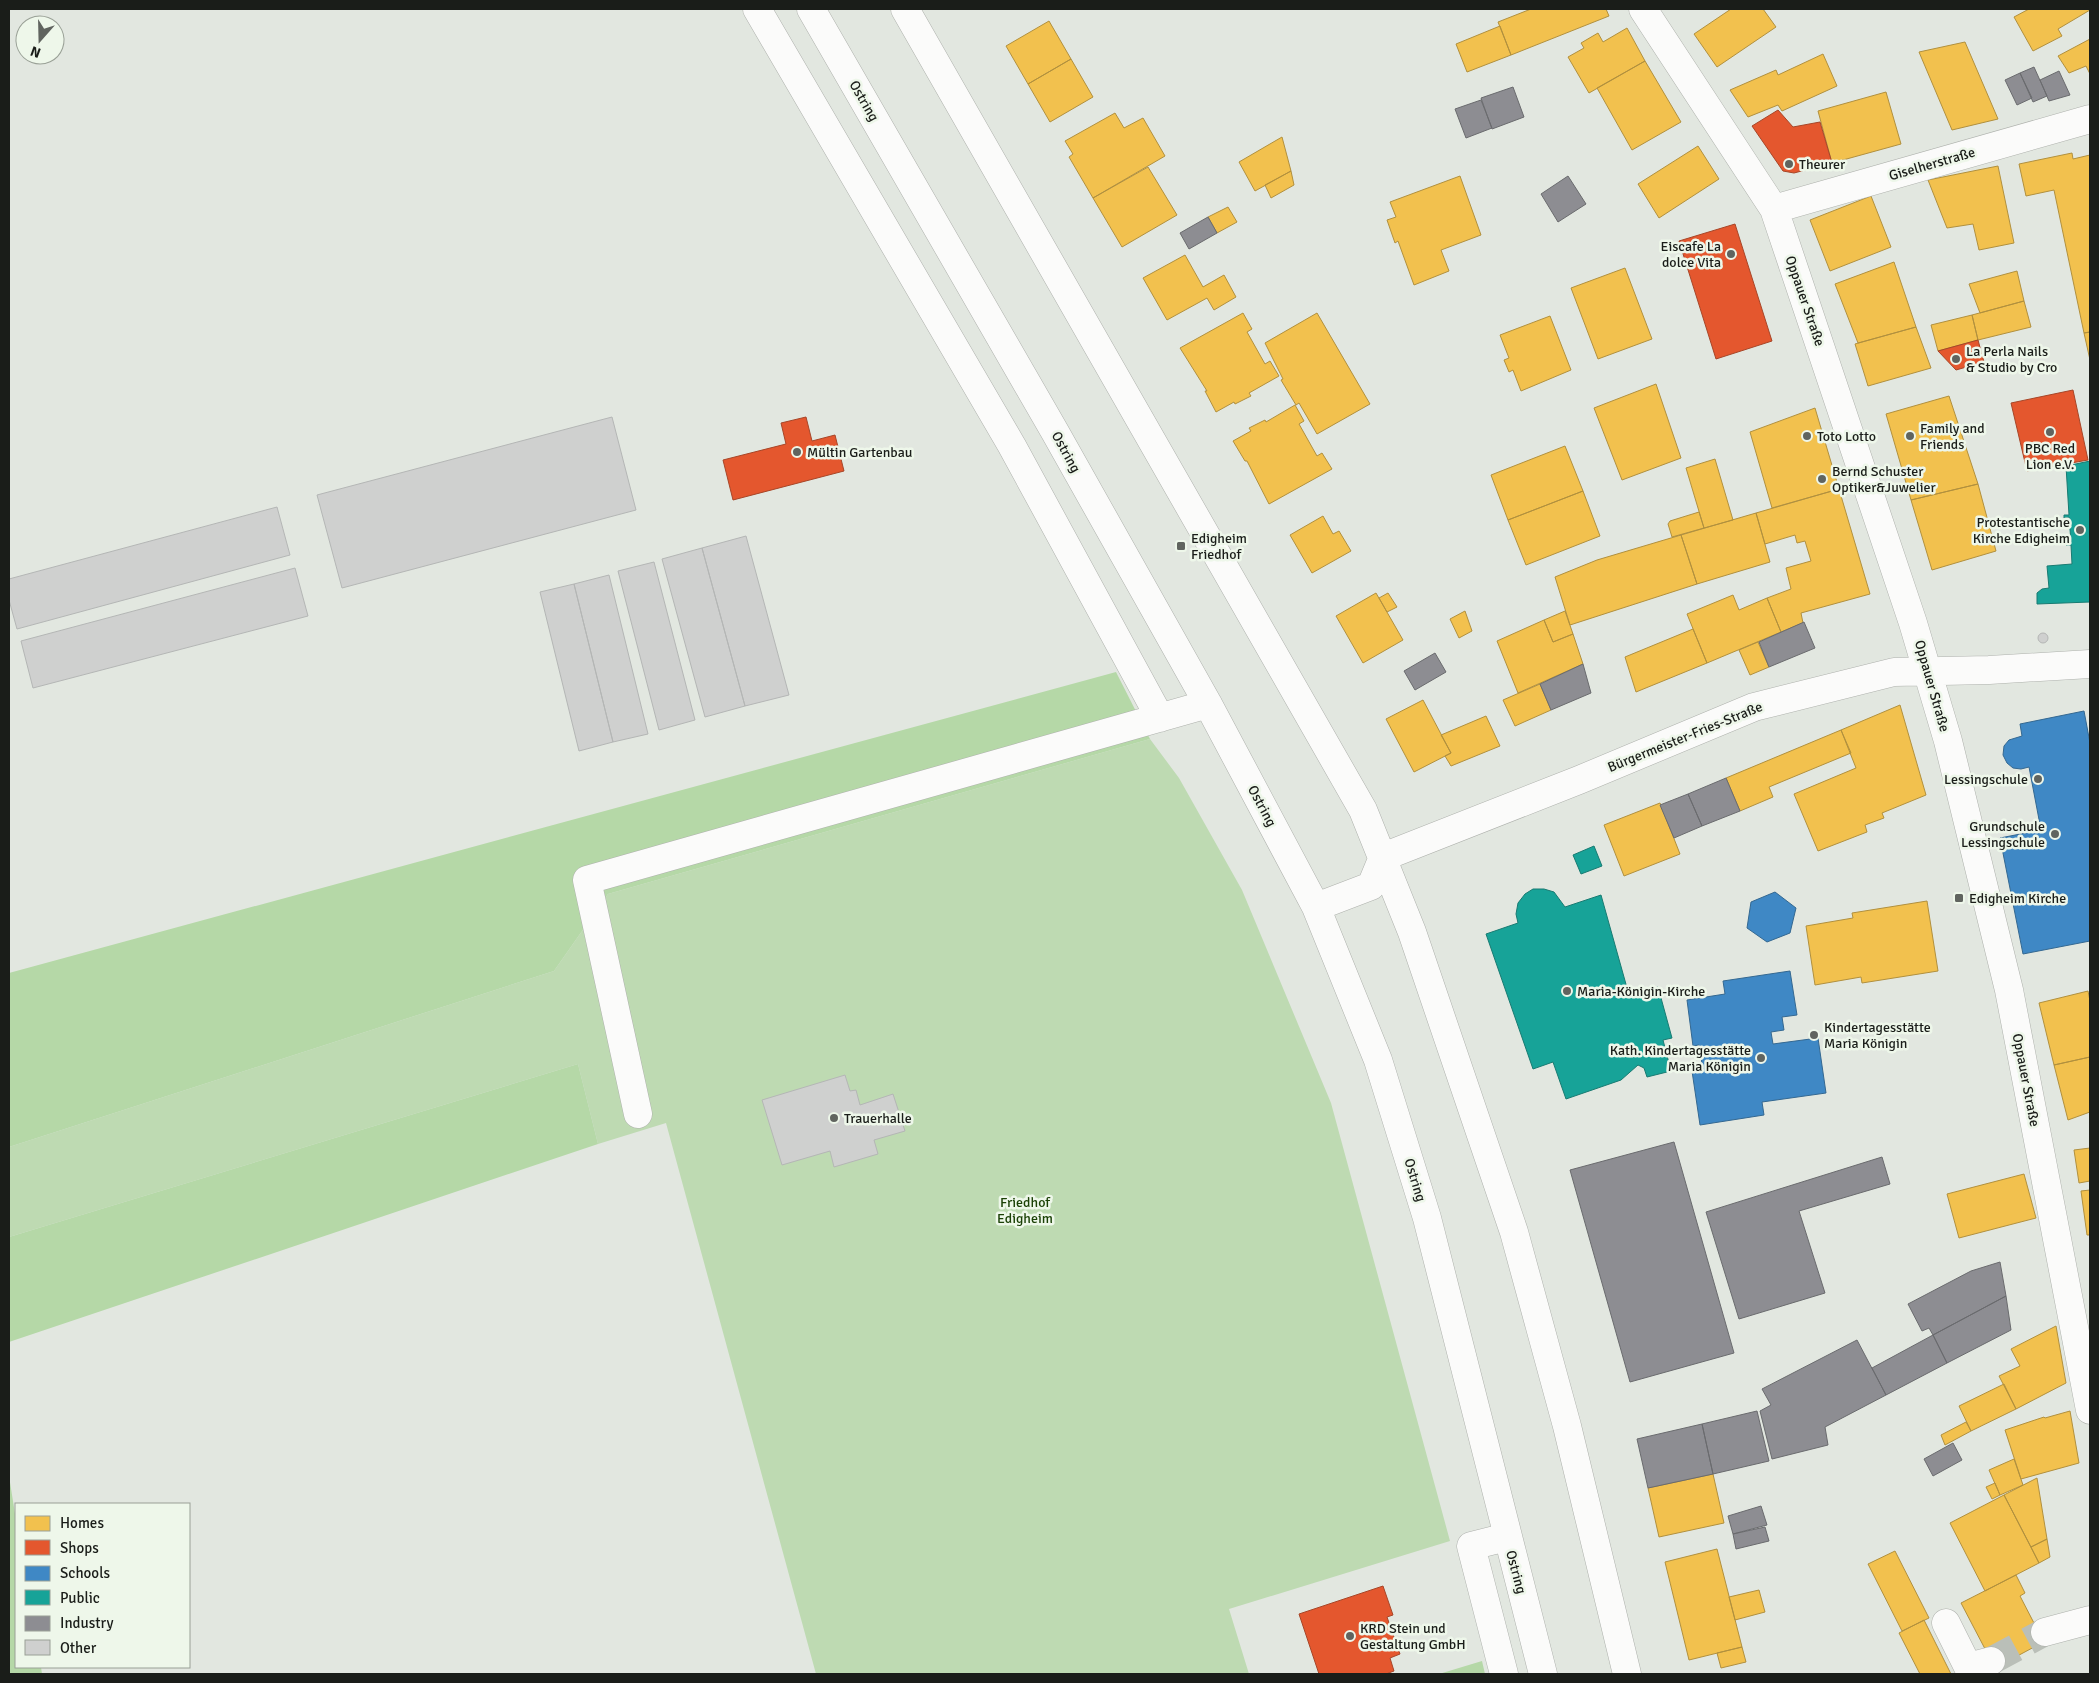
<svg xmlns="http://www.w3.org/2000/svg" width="2099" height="1683" viewBox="0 0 2099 1683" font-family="Signika,sans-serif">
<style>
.green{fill:#bedab2}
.forest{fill:#b5d8a7}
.homes{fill:#f2c14e;stroke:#b1903e}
.shops{fill:#e4572e;stroke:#a74628}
.schools{fill:#3f88c5;stroke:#346891}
.public{fill:#17a398;stroke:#187b72}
.industry{fill:#8d8d92;stroke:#6a6b6e}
.building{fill:#cfd0cf;stroke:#b4b6b5}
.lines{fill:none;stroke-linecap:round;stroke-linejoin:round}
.minor-tunnel{stroke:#babfb8;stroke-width:28;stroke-dasharray:28 14;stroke-linecap:butt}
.minor-casing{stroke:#aeb1ac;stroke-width:29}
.minor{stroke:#fbfbfa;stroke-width:28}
.poi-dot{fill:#60645f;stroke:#eef7ea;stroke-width:2}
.labels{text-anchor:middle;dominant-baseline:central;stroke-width:5;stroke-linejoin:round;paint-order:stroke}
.street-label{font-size:14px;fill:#1a1d19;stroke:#eef7ea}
.poi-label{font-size:14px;fill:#1a1d19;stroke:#eef7ea;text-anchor:start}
.park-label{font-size:14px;fill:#1b4106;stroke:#eef7ea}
</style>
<rect width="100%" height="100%" fill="#e2e7e0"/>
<!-- green -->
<path class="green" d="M 1150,739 L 1179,778 L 1242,890 L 1331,1103 L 1450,1541 L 1229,1609 L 1249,1674 L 816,1674 L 666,1123 L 598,1144 L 578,1064 L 9,1237 L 9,1147 L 554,971 L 608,894 Z"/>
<!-- forest -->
<path class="forest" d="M 1116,672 L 1150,739 L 608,894 L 554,971 L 9,1147 L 9,973 Z
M 578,1064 L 598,1144 L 9,1342 L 9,1237 Z
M 9,1476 L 16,1520 L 16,1667 L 41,1667 L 42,1674 L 9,1674 Z
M 1482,1661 L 1485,1674 L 1439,1674 Z"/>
<!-- homes -->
<path class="homes" d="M 1531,9 L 1606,9 L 1609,16 L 1511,55 L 1498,22 Z
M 1731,9 L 1763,9 L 1776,27 L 1717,67 L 1694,34 Z
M 2029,9 L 2090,9 L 2090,10 L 2058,29 L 2062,36 L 2033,51 L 2014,17 Z
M 1049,21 L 1071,59 L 1028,84 L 1006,46 Z
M 1500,26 L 1511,55 L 1467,72 L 1456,44 Z
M 1627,28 L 1645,61 L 1589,93 L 1568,57 L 1584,48 L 1581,43 L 1598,33 L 1603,42 Z
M 2090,39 L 2090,74 L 2086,66 L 2069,73 L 2058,56 Z
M 1965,42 L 1998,119 L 1952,130 L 1919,52 Z
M 1823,54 L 1837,86 L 1782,111 L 1778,105 L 1748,117 L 1730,90 L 1776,70 L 1778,75 Z
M 1071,59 L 1093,97 L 1050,122 L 1028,84 Z
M 1645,61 L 1681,122 L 1632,150 L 1597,88 Z
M 1886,92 L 1901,144 L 1832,163 L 1818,111 Z
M 1115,113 L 1124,128 L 1143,118 L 1165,156 L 1093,198 L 1069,157 L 1073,154 L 1065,141 Z
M 1282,137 L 1291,171 L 1255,191 L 1239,162 Z
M 1698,146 L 1719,179 L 1659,218 L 1638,184 Z
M 2072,153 L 2073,159 L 2090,155 L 2090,332 L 2084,333 L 2054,190 L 2026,196 L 2019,164 Z
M 1998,166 L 2014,243 L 1979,250 L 1973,224 L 1947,228 L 1928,180 Z
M 1148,167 L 1177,215 L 1122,247 L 1093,198 Z
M 1291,171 L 1294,185 L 1271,198 L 1265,185 Z
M 1460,176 L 1481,235 L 1441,250 L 1449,271 L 1414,285 L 1398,241 L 1395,243 L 1387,220 L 1396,217 L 1390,202 Z
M 1871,196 L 1891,247 L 1830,271 L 1810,220 Z
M 1228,207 L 1237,222 L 1217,233 L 1208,217 Z
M 1185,255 L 1203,287 L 1224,275 L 1236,297 L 1214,310 L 1207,298 L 1167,320 L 1143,278 Z
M 1894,262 L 1916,327 L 1858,343 L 1835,284 Z
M 1625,268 L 1652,339 L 1598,359 L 1571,288 Z
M 2017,271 L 2024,301 L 1980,313 L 1969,284 Z
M 2024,301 L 2031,327 L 1978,340 L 1972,315 Z
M 1243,313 L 1252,329 L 1247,332 L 1265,364 L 1270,361 L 1279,376 L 1249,393 L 1251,396 L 1235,404 L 1234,402 L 1216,412 L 1205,391 L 1207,391 L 1180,348 Z
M 1317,313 L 1370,404 L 1317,434 L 1299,403 L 1296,405 L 1281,380 L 1283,379 L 1265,343 Z
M 1972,315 L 1978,340 L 1938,351 L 1931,325 Z
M 1550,316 L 1571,370 L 1521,391 L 1513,370 L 1509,372 L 1504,360 L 1509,358 L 1500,335 Z
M 1916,327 L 1931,368 L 1868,386 L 1855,344 Z
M 2090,332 L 2090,360 L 2084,333 Z
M 1656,384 L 1681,458 L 1622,480 L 1594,408 Z
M 1949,396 L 1978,484 L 1911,500 L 1886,414 Z
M 1295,405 L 1304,421 L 1299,424 L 1317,456 L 1322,453 L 1332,469 L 1269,504 L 1247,461 L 1245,461 L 1233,441 L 1251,431 L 1249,428 L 1265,420 L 1266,422 Z
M 1815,408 L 1839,489 L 1772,508 L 1750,432 Z
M 1565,446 L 1583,491 L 1508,520 L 1491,475 Z
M 1715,459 L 1733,520 L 1704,528 L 1686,468 Z
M 1978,484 L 1996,551 L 1932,570 L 1911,500 Z
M 1839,489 L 1870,594 L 1801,613 L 1803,623 L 1781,632 L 1767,598 L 1791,589 L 1786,568 L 1811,561 L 1805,541 L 1797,543 L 1795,535 L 1765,544 L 1756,513 Z
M 1583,491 L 1600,536 L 1526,565 L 1508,520 Z
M 1699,512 L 1704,528 L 1672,537 L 1668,524 L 1670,521 Z
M 1756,513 L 1770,562 L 1697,584 L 1681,535 Z
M 1323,516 L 1333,534 L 1339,531 L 1351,551 L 1312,573 L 1290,535 Z
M 1681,535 L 1697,584 L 1570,625 L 1555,577 L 1597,560 Z
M 1376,593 L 1403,640 L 1363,663 L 1336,616 Z
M 1388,593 L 1397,607 L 1387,612 L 1379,598 Z
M 1733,595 L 1739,610 L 1767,598 L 1781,632 L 1707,663 L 1687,614 Z
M 1465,611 L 1472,631 L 1459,638 L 1450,619 Z
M 1565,611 L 1573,634 L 1553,642 L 1544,620 Z
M 1544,620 L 1553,642 L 1573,634 L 1583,664 L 1518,693 L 1497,641 Z
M 1693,629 L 1707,663 L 1636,692 L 1625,657 Z
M 1758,642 L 1769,667 L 1750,675 L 1739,650 Z
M 1540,684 L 1551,710 L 1515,726 L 1503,700 Z
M 1423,700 L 1451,753 L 1414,772 L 1386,719 Z
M 1900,705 L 1926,795 L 1882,813 L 1884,818 L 1865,825 L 1867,832 L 1818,851 L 1794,794 L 1856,768 L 1841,730 Z
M 1486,716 L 1500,746 L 1451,766 L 1445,756 L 1451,753 L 1441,735 Z
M 1841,730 L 1851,753 L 1769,787 L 1773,797 L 1740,811 L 1726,778 Z
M 1660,803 L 1680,854 L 1624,876 L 1604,825 Z
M 1927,901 L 1938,971 L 1862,983 L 1861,977 L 1815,985 L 1806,926 L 1853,918 L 1852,913 Z
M 2088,991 L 2090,1001 L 2090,1057 L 2054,1065 L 2039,1003 Z
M 2090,1057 L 2090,1112 L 2068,1120 L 2054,1065 Z
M 2090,1148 L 2090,1181 L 2079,1183 L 2074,1150 Z
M 2024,1174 L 2036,1218 L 1959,1238 L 1947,1194 Z
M 2090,1190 L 2090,1235 L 2087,1235 L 2081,1191 Z
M 2056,1326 L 2066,1383 L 2016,1409 L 1999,1376 L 2020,1366 L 2011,1349 Z
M 2004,1384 L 2016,1409 L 1971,1431 L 1959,1406 Z
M 2070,1411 L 2079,1463 L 2021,1479 L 2005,1430 L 2044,1417 L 2045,1418 Z
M 1966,1422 L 1971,1431 L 1945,1445 L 1941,1435 Z
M 2014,1459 L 2023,1485 L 2000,1495 L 1989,1470 Z
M 1713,1474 L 1724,1523 L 1659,1537 L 1648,1488 Z
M 2037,1478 L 2047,1539 L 2031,1547 L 2004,1495 Z
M 1995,1483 L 2000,1495 L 1992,1499 L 1986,1487 Z
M 2004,1495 L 2039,1563 L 1985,1591 L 1950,1523 Z
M 2047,1539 L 2050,1557 L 2039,1563 L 2031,1547 Z
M 1717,1549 L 1742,1647 L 1689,1660 L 1665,1562 Z
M 1895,1551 L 1929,1618 L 1902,1631 L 1868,1564 Z
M 2016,1575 L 2025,1593 L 2020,1596 L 2035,1625 L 2049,1639 L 1995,1668 L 1961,1603 Z
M 1759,1590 L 1765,1612 L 1735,1620 L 1729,1597 Z
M 1924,1620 L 1951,1674 L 1920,1674 L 1899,1633 Z
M 1742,1647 L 1746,1662 L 1721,1668 L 1717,1653 Z"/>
<!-- shops -->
<path class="shops" d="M 1778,110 L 1793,127 L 1820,122 L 1832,163 L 1794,173 L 1783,171 L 1752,126 Z
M 1735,224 L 1772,341 L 1716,359 L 1679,241 Z
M 1978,340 L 1984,362 L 1956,370 L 1938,351 Z
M 2073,390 L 2088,460 L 2027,471 L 2011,403 Z
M 806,417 L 812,441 L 835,435 L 844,471 L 733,500 L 723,460 L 786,444 L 781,423 Z
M 1383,1586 L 1393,1615 L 1387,1617 L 1400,1654 L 1390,1658 L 1394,1671 L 1386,1674 L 1319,1674 L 1299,1614 Z"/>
<!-- schools -->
<path class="schools" d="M 2084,711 L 2090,743 L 2090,941 L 2023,954 L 2000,838 L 2041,830 L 2029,767 L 2021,769 L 2013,768 L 2007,763 L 2003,755 L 2004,746 L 2009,740 L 2022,736 L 2020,724 Z
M 1775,892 L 1796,908 L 1790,933 L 1767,942 L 1747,928 L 1751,902 Z
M 1790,971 L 1797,1015 L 1782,1017 L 1784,1030 L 1771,1032 L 1773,1044 L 1818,1038 L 1826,1093 L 1762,1102 L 1764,1115 L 1700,1125 L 1692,1071 L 1703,1070 L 1699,1045 L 1693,1046 L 1687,1000 L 1725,994 L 1723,981 Z"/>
<!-- public -->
<path class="public" d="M 2090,461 L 2090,602 L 2037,604 L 2037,593 L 2042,589 L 2049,588 L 2047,566 L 2072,564 L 2071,545 L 2066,545 L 2066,543 L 2071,542 L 2069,517 L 2064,518 L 2064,515 L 2069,515 L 2066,466 Z
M 1594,846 L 1602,866 L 1581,874 L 1573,855 Z
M 1533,889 L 1544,889 L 1554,892 L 1565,907 L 1601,895 L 1629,995 L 1658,987 L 1672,1038 L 1663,1040 L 1671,1071 L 1647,1077 L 1644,1068 L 1638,1065 L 1621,1080 L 1566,1099 L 1553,1062 L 1533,1069 L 1486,934 L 1518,923 L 1516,914 L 1518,903 L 1525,894 Z"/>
<!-- industry -->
<path class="industry" d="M 2034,67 L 2047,96 L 2033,102 L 2020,73 Z
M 2059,71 L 2070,95 L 2049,101 L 2040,80 Z
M 2020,73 L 2032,98 L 2017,105 L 2005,80 Z
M 1513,87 L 1524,117 L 1492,129 L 1481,98 Z
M 1481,100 L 1492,128 L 1466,138 L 1455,109 Z
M 1568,176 L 1586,204 L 1558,222 L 1541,194 Z
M 1208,217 L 1217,233 L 1189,249 L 1180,233 Z
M 1804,622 L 1815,648 L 1769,667 L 1759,642 Z
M 1435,653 L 1446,672 L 1415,690 L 1404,671 Z
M 1583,664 L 1591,693 L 1551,710 L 1540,684 Z
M 1726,778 L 1740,811 L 1702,826 L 1688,794 Z
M 1688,794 L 1702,826 L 1674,838 L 1660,805 Z
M 1674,1142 L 1734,1353 L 1630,1382 L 1570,1170 Z
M 1882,1157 L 1890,1184 L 1799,1211 L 1825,1293 L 1739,1319 L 1706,1212 Z
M 2000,1262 L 2006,1296 L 1933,1335 L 1929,1328 L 1922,1331 L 1908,1304 L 1971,1271 Z
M 2006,1296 L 2011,1330 L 1947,1363 L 1933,1335 Z
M 1933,1335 L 1947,1363 L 1886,1395 L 1872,1368 Z
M 1857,1340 L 1886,1395 L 1825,1427 L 1828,1445 L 1772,1459 L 1760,1411 L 1771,1405 L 1762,1389 Z
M 1757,1411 L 1769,1461 L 1713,1474 L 1702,1424 Z
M 1702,1424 L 1713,1474 L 1648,1488 L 1637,1439 Z
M 1953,1443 L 1962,1460 L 1933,1476 L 1924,1459 Z
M 1761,1506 L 1767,1525 L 1733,1534 L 1728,1516 Z
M 1765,1527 L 1769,1541 L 1736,1549 L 1733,1534 Z"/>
<!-- building -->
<path class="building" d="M 612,417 L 636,510 L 342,588 L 317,495 Z
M 277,507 L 290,555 L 17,629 L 9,600 L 9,579 Z
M 746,536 L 789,695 L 745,706 L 702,548 Z
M 702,548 L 745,706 L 705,717 L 662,559 Z
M 654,562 L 695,720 L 659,730 L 618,571 Z
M 295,568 L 308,616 L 33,688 L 21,641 Z
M 609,575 L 648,734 L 613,742 L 574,584 Z
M 574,584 L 613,742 L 579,751 L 540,592 Z
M2038 638a5 5 0 1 1 10 0a5 5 0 1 1-10 0Z
M 845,1075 L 850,1091 L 856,1090 L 860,1105 L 893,1094 L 905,1131 L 874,1140 L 878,1154 L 834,1167 L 830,1151 L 782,1165 L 762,1100 Z"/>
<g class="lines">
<!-- minor-tunnel -->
<path class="minor-tunnel" d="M 1991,1661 L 2045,1632"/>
<defs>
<path id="minor" d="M 757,9 L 1012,446 L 1160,718
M 811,9 L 1055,432 L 1208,704 L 1316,907 L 1378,1060 L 1427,1218 L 1543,1674
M 905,9 L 1363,810 L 1412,932 L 1514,1232 L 1567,1426 L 1627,1674
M 1643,9 L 1774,209 L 1913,623 L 1948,741 L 2009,990 L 2090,1410
M 1774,209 L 2090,119
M 1316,907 L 1371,886 L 1383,857 L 1579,780 L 1754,707 L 1894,672 L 1989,670 L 2090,664
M 638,1114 L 587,880 L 1208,704
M 1946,1623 L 1968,1667 L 1991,1661
M 2045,1632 L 2090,1620
M 1504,1674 L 1471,1546 L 1507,1537"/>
</defs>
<!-- minor casing -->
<use href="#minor" class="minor-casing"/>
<!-- minor -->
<use href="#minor" class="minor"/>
</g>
<!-- markers -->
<g class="poi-dot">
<circle cx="1789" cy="164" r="5"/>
<circle cx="1731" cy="254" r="5"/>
<circle cx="1956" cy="359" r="5"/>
<circle cx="2050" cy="432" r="5"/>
<circle cx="1807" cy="436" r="5"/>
<circle cx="1910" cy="436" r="5"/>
<circle cx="797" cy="452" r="5"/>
<circle cx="1822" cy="479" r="5"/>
<circle cx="2080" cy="530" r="5"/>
<rect x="1176" y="541" width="10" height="10" rx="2.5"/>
<circle cx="2038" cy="779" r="5"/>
<circle cx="2055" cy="834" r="5"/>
<rect x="1954" y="893" width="10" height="10" rx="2.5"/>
<circle cx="1567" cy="991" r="5"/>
<circle cx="1814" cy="1035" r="5"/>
<circle cx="1761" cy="1058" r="5"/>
<circle cx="834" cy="1118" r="5"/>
<circle cx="1350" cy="1636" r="5"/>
</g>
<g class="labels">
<!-- street labels -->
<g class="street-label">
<text transform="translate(864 101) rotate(60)">Ostring</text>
<text transform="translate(1932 164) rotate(-16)">Giselherstraße</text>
<text transform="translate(1805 301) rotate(71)">Oppauer Straße</text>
<text transform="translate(1066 452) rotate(61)">Ostring</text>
<text transform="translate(1932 686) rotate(74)">Oppauer Straße</text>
<text transform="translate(1685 737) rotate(-22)">Bürgermeister-Fries-Straße</text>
<text transform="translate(1262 806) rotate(62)">Ostring</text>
<text transform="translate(2026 1080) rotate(79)">Oppauer Straße</text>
<text transform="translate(1415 1180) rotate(73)">Ostring</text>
<text transform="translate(1516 1572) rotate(75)">Ostring</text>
</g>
<!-- poi labels -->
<g class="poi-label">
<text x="1799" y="164">Theurer</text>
<text x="1721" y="246" text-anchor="end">Eiscafe La<tspan x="1721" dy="16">dolce Vita</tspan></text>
<text x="1966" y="351">La Perla Nails<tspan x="1966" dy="16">&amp; Studio by Cro</tspan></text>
<text x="1920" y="428">Family and<tspan x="1920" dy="16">Friends</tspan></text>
<text x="1817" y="436">Toto Lotto</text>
<text x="2050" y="448" text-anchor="middle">PBC Red<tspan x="2050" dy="16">Lion e.V.</tspan></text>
<text x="807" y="452">Mültin Gartenbau</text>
<text x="1832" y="471">Bernd Schuster<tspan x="1832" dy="16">Optiker&amp;Juwelier</tspan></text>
<text x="2070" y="522" text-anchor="end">Protestantische<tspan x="2070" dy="16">Kirche Edigheim</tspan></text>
<text x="1191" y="538">Edigheim<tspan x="1191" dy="16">Friedhof</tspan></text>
<text x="2028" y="779" text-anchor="end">Lessingschule</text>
<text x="2045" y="826" text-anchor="end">Grundschule<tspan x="2045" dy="16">Lessingschule</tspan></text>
<text x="1969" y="898">Edigheim Kirche</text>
<text x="1577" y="991">Maria-Königin-Kirche</text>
<text x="1824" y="1027">Kindertagesstätte<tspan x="1824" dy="16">Maria Königin</tspan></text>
<text x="1751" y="1050" text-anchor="end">Kath. Kindertagesstätte<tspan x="1751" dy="16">Maria Königin</tspan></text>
<text x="844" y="1118">Trauerhalle</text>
<text x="1360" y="1628">KRD Stein und<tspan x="1360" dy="16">Gestaltung GmbH</tspan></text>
</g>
<!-- park labels -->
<g class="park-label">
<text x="1025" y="1202">Friedhof<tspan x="1025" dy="16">Edigheim</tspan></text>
</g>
</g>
<!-- border -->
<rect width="2099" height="1683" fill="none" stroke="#1a1d19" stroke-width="20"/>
<!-- legend -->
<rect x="15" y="1503" width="175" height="165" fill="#eef7ea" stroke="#99a096"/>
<rect x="25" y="1516" width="25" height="15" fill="#f2c14e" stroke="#99a096"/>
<text x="60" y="1528" font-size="15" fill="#1a1d19">Homes</text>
<rect x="25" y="1540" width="25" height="15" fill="#e4572e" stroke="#99a096"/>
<text x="60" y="1553" font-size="15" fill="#1a1d19">Shops</text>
<rect x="25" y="1566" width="25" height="15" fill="#3f88c5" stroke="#99a096"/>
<text x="60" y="1578" font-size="15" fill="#1a1d19">Schools</text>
<rect x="25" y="1590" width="25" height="15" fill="#17a398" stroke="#99a096"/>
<text x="60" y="1603" font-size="15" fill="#1a1d19">Public</text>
<rect x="25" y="1616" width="25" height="15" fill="#8d8d92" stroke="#99a096"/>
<text x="60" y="1628" font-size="15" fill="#1a1d19">Industry</text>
<rect x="25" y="1640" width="25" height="15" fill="#cfd0cf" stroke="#99a096"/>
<text x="60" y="1653" font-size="15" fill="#1a1d19">Other</text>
<!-- north arrow -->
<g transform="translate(40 40) rotate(200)"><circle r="24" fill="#eef7ea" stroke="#99a096"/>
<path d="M0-4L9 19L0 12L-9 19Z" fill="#60645f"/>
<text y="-8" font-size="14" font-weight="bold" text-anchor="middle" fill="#1a1d19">N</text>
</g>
</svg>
